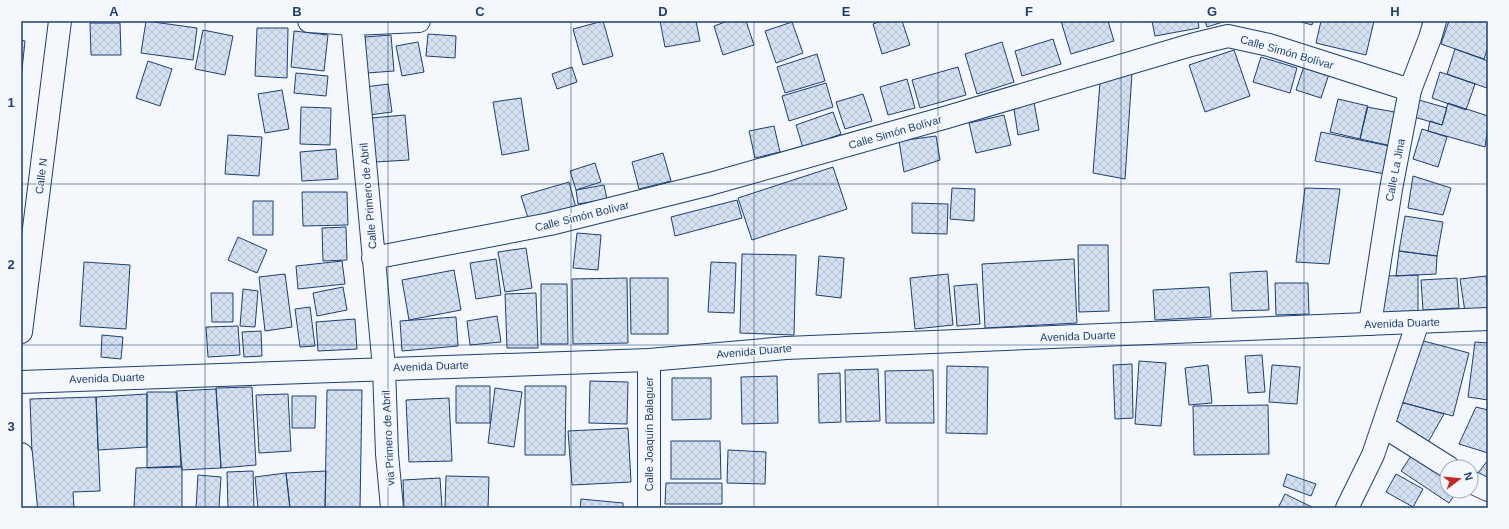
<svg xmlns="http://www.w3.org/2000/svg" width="1509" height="529" viewBox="0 0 1509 529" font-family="Helvetica,sans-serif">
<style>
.building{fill:url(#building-cross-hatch);stroke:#1d3f73}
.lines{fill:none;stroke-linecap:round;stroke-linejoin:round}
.street-casing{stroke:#1d3f73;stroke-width:24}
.secondary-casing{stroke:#1d3f73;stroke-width:24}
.primary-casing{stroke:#1d3f73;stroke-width:24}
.street{stroke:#f4f7fb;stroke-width:22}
.secondary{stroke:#f4f7fb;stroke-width:22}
.primary{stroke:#f4f7fb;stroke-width:22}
.grid{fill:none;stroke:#1d3f73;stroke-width:1;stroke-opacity:0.55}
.labels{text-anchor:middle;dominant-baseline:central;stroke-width:3;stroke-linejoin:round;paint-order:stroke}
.street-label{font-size:11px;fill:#1d3f73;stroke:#f4f7fb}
.neatline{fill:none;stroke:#1d3f73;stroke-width:1.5}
.grid-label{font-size:13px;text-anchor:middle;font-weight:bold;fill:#1d3f73}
</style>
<defs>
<pattern id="building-cross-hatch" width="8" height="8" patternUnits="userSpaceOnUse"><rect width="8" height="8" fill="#d5e0f0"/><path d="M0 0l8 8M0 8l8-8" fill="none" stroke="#b6c1d1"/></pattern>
</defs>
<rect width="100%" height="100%" fill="#f4f7fb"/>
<!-- building -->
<path class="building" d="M 146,21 L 197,28 L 193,60 L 141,53 Z
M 603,21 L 613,56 L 583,65 L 573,29 Z
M 660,21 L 696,21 L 700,41 L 665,47 Z
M 728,21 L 746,21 L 754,45 L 723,55 L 714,26 Z
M 882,21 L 902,21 L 910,45 L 882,54 L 873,24 Z
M 1061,21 L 1108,21 L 1114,41 L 1071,54 Z
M 1152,21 L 1198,21 L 1199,28 L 1155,36 Z
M 1205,21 L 1226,21 L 1207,27 Z
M 1298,21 L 1313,21 L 1312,25 Z
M 1321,21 L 1374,21 L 1366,55 L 1316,43 Z
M 1449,21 L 1488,21 L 1488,47 L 1484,59 L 1441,44 Z
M 792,22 L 803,53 L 776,63 L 765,31 Z
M 90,23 L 120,23 L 121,55 L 91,55 Z
M 257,28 L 288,28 L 287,78 L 255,76 Z
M 203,30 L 233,36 L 225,75 L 195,69 Z
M 294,31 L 328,35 L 324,71 L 291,67 Z
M 428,34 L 456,36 L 455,58 L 426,56 Z
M 391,35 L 394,71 L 367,73 L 365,37 Z
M 1053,39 L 1061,64 L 1022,76 L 1015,51 Z
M 21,40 L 25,41 L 21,79 Z
M 418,42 L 424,72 L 402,76 L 396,46 Z
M 1002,42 L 1014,82 L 977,94 L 965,54 Z
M 1455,49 L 1488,61 L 1487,88 L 1447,74 Z
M 1234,50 L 1250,96 L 1205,112 L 1189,65 Z
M 817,54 L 825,81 L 785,93 L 777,67 Z
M 1261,57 L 1297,68 L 1290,93 L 1253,82 Z
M 148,61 L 172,69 L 160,106 L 136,98 Z
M 1304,66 L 1329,74 L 1321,98 L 1296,90 Z
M 572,67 L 577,82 L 557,89 L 552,74 Z
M 958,67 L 966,95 L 920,108 L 912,80 Z
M 1440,72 L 1475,84 L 1466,110 L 1432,98 Z
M 296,73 L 328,76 L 326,96 L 294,93 Z
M 1132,73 L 1125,179 L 1093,173 L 1100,82 Z
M 907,79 L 915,108 L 888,115 L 880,87 Z
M 826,83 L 833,107 L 789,121 L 782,96 Z
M 388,84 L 392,112 L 369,115 L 365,87 Z
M 282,90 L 289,129 L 265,133 L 258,94 Z
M 863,94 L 872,121 L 845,129 L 836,102 Z
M 521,98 L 529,150 L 502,155 L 493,102 Z
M 1338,99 L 1368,106 L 1360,139 L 1330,132 Z
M 1419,100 L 1447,108 L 1442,125 L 1414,117 Z
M 1034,102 L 1039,130 L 1018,135 L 1014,109 Z
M 1448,103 L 1488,116 L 1488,127 L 1485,147 L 1428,131 L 1430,121 L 1442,125 Z
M 301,107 L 331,108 L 330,145 L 300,144 Z
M 1367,107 L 1400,113 L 1392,146 L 1360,139 Z
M 833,112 L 841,134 L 803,148 L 796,125 Z
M 405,115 L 409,160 L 375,162 L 371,118 Z
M 1004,115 L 1011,145 L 976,153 L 969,123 Z
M 774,126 L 780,152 L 755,158 L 749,131 Z
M 1422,129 L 1447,137 L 1438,167 L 1413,159 Z
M 1321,132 L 1394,147 L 1385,174 L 1315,161 Z
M 228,135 L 262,137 L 259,176 L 225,174 Z
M 936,136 L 940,160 L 904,172 L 899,141 Z
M 336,149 L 338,179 L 302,181 L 300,152 Z
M 663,153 L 671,181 L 639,189 L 632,162 Z
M 595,163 L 601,182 L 576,190 L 570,171 Z
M 833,167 L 847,209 L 752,240 L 738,198 Z
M 1413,176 L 1451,188 L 1443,215 L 1408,208 Z
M 569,182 L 576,208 L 529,221 L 521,196 Z
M 604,185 L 607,199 L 578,204 L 576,190 Z
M 952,188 L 975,189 L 974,221 L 950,219 Z
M 1305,188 L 1340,189 L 1329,264 L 1296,262 Z
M 302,192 L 347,192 L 348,225 L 303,226 Z
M 737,200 L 742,218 L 675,236 L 671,217 Z
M 253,201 L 273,201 L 273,235 L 253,235 Z
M 912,203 L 948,204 L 947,234 L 912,233 Z
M 1405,216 L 1443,222 L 1437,256 L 1399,251 Z
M 346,227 L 347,260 L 323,261 L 322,228 Z
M 577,233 L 601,235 L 598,270 L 573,268 Z
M 238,237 L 267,250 L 257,273 L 228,260 Z
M 1078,245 L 1108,245 L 1109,311 L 1079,312 Z
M 526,248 L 532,288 L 505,292 L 498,252 Z
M 1399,251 L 1437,256 L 1436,274 L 1396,276 Z
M 742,254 L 796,255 L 794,335 L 740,333 Z
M 819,256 L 844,258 L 841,298 L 816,295 Z
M 496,259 L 501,295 L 476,299 L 470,263 Z
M 1074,259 L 1077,323 L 985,328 L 982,264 Z
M 342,261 L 345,284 L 298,289 L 296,266 Z
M 84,262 L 130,265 L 126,329 L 80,326 Z
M 711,262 L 736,263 L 734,313 L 708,312 Z
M 454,270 L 461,310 L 409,320 L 402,280 Z
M 1267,271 L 1269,310 L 1232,311 L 1230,273 Z
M 285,274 L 292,327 L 265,331 L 259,277 Z
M 948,274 L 953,325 L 915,329 L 910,278 Z
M 1418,275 L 1418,313 L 1383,314 L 1386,276 Z
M 1486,276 L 1488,292 L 1488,309 L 1465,312 L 1460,279 Z
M 627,278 L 628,343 L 573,344 L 572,279 Z
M 630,278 L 668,278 L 668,334 L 631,334 Z
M 1457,278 L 1459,308 L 1423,310 L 1421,280 Z
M 1275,283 L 1308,283 L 1309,314 L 1276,315 Z
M 541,284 L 567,284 L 568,344 L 541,344 Z
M 977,284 L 980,324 L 957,326 L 954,286 Z
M 343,287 L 347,310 L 317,316 L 313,293 Z
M 1209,287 L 1211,317 L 1155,320 L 1153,290 Z
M 243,289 L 258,291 L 255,327 L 240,326 Z
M 211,293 L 233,293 L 233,322 L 212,322 Z
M 536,293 L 538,348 L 507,348 L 505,294 Z
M 310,307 L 315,346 L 300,347 L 295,309 Z
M 497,316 L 501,342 L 470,345 L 467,321 Z
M 456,317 L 458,346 L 402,351 L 400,321 Z
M 355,319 L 357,349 L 318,351 L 316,322 Z
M 238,326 L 240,355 L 208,357 L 206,327 Z
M 261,331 L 262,356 L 244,357 L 242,332 Z
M 102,335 L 123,337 L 121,359 L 101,357 Z
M 1416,339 L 1469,353 L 1453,416 L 1400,402 Z
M 1475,342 L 1488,343 L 1488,400 L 1468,397 Z
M 1262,355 L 1265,392 L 1248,393 L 1245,356 Z
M 1139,361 L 1166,363 L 1161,426 L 1135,424 Z
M 1132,364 L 1133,418 L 1115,419 L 1113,365 Z
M 1208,365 L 1212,403 L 1189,405 L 1185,368 Z
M 1272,365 L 1300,367 L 1297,404 L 1269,402 Z
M 947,366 L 988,367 L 987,434 L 946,433 Z
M 878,369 L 880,421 L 846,422 L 845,370 Z
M 933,370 L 934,423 L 886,423 L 885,371 Z
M 840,373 L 841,422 L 819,423 L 818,374 Z
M 777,376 L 778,423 L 742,424 L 741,377 Z
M 672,378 L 711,378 L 711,419 L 672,420 Z
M 590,381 L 628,382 L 627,424 L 589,423 Z
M 456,386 L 490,386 L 490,423 L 456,423 Z
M 525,386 L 566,386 L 565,455 L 525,455 Z
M 252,387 L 256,465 L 221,468 L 216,388 Z
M 495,388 L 522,392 L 514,447 L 488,443 Z
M 216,389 L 221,468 L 182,470 L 176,391 Z
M 327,390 L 362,390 L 360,508 L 325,508 Z
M 147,392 L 177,392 L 181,467 L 147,468 Z
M 147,394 L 147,447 L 98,450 L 96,397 Z
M 288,394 L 291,451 L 259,453 L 256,395 Z
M 292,396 L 316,396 L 315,428 L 292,428 Z
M 96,397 L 100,491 L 73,492 L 74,508 L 34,508 L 30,399 Z
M 449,398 L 452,461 L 409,462 L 406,400 Z
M 1401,402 L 1444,414 L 1426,446 L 1393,423 Z
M 1268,405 L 1269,454 L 1194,455 L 1193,406 Z
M 1476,407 L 1488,410 L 1488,453 L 1459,444 Z
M 628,428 L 631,482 L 572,485 L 568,431 Z
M 671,441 L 720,441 L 721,479 L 671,479 Z
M 728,450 L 766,452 L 765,484 L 727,483 Z
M 1415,450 L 1447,472 L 1447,491 L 1457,491 L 1449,503 L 1401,471 Z
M 1488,460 L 1488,481 L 1478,473 Z
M 182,466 L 182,508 L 134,508 L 136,468 Z
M 253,471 L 254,508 L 228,508 L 227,472 Z
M 326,471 L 325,508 L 290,508 L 286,473 Z
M 286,473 L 290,508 L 258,508 L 255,477 Z
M 1287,474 L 1316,484 L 1311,496 L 1283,486 Z
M 1396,474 L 1423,489 L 1413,507 L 1386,492 Z
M 198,475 L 221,477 L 219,508 L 196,508 Z
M 446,476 L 489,477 L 488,508 L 445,507 Z
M 440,478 L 442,508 L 404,508 L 403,480 Z
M 666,483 L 722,483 L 722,504 L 665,504 Z
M 1285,494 L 1314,508 L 1278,508 Z
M 581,499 L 623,503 L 623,508 L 580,508 Z"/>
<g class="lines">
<defs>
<path id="street" d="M 309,21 L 353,24 L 419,21
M 352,21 L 384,368
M 373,258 L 550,224 L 710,184 L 944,118 L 1191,45 L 1228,36 L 1269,45 L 1410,90
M 21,332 L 60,21
M 1383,426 L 1448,467
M 21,454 L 26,508
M 1471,482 L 1488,490
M 1347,508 L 1373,455 L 1418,322"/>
<path id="secondary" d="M 1370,324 L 1391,189 L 1410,90 L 1430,38 L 1435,21
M 649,360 L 649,508"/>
<path id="primary" d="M 384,368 L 387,454 L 392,508
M 21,382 L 649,360 L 786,348 L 1488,319"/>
</defs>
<!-- street casing -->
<use href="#street" class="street-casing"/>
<!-- secondary casing -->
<use href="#secondary" class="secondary-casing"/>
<!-- primary casing -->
<use href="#primary" class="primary-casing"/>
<!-- street -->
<use href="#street" class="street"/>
<!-- secondary -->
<use href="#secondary" class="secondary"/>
<!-- primary -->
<use href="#primary" class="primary"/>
</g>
<!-- grid -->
<path class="grid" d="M 205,21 L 205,508M 388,21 L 388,508M 571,21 L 571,508M 754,21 L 754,508M 938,21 L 938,508M 1121,21 L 1121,508M 1304,21 L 1304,508M 21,184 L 1488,184M 21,345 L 1488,345"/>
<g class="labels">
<!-- street labels -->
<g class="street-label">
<text transform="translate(1287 52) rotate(16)">Calle Simón Bolívar</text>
<text transform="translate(895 132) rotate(-16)">Calle Simón Bolívar</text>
<text transform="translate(1395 170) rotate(-79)">Calle La Jina</text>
<text transform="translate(41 176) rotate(-83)">Calle N</text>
<text transform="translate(368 196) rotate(-95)">Calle Primero de Abril</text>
<text transform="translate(582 216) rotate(-14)">Calle Simón Bolívar</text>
<text transform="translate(1402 323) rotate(-2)">Avenida Duarte</text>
<text transform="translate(1078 336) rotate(-2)">Avenida Duarte</text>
<text transform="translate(754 351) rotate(-5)">Avenida Duarte</text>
<text transform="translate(431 366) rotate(-2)">Avenida Duarte</text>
<text transform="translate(107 378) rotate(-2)">Avenida Duarte</text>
<text transform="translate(649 434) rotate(-90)">Calle Joaquín Balaguer</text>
<text transform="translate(388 438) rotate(-93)">via Primero de Abril</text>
</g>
</g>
<!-- border -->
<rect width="1509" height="529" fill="none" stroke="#f4f7fb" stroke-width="44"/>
<!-- north arrow -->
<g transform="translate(1459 479) rotate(74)"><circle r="19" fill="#f4f7fb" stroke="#9eadc5"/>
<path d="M0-3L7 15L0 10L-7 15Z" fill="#c62828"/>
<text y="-6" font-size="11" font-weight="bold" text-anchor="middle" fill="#1d3f73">N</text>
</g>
<rect x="22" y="22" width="1465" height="485" class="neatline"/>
<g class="grid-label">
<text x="114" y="16">A</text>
<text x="297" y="16">B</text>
<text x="480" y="16">C</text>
<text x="663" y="16">D</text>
<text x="846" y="16">E</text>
<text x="1029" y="16">F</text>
<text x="1212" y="16">G</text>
<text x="1395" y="16">H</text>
<text x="11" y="107">1</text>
<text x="11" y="269">2</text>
<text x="11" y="431">3</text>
</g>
</svg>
